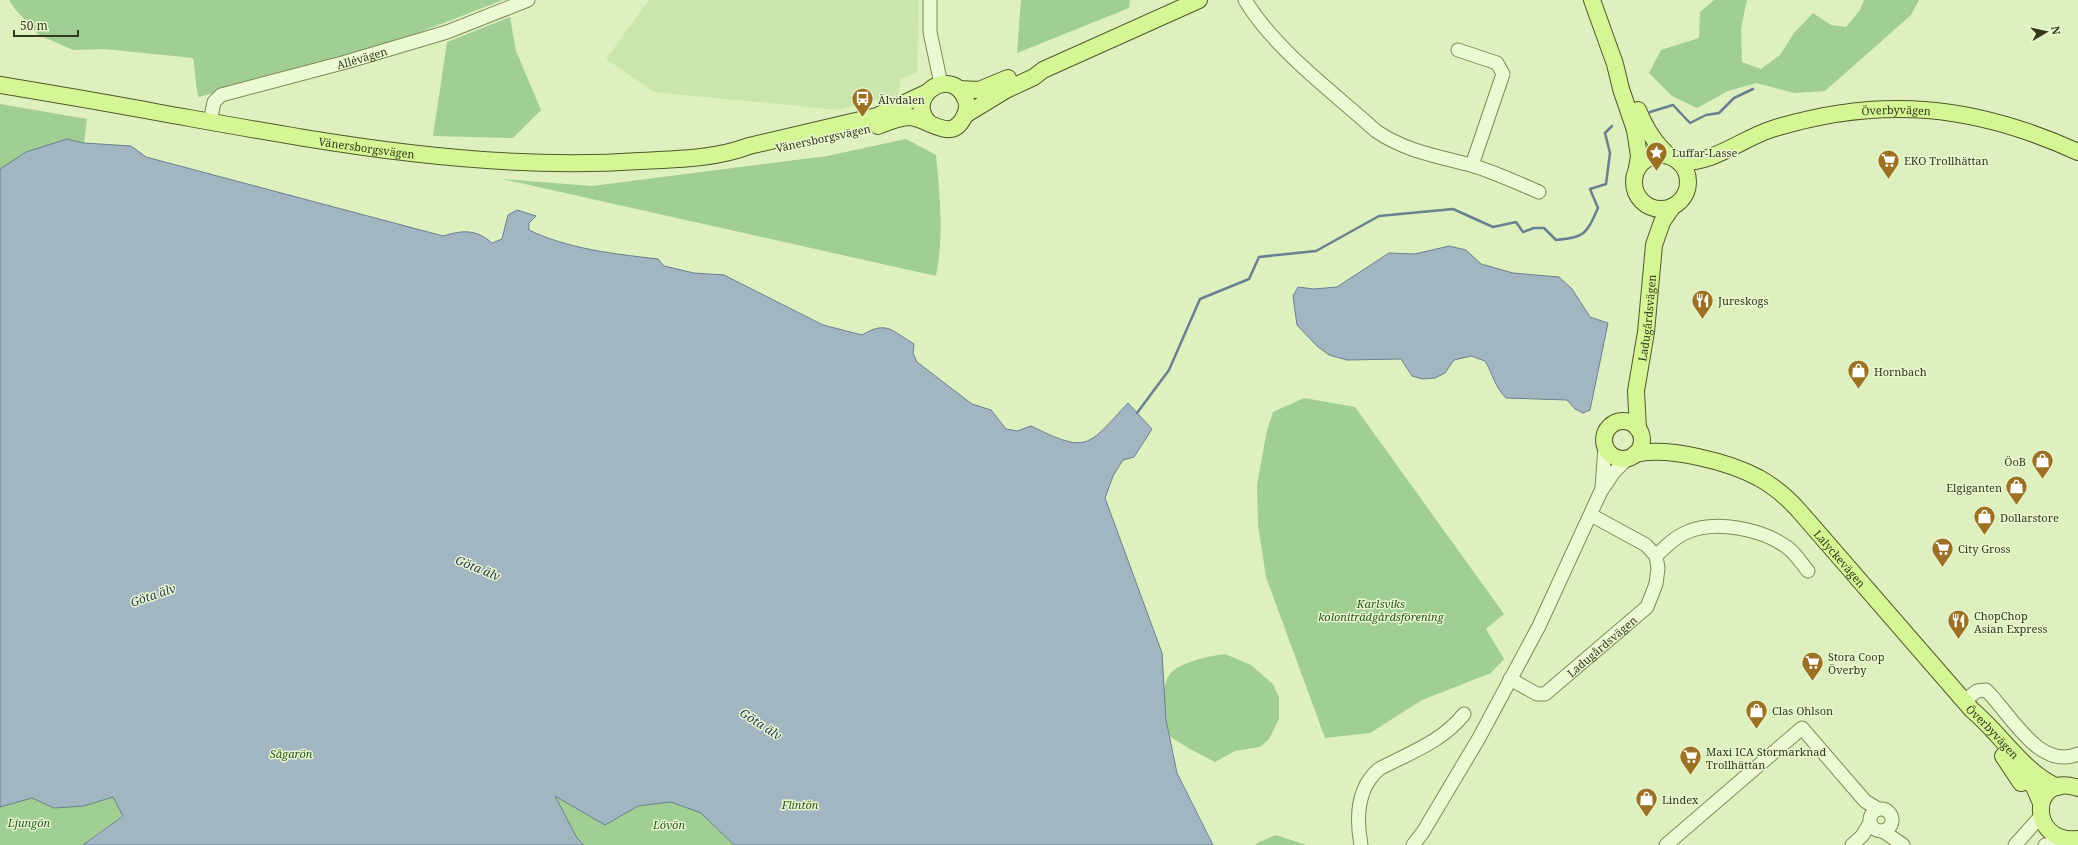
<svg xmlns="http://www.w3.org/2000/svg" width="2078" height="845" viewBox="0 0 2078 845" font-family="'Noto Serif',serif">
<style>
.farmland{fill:#cae6ac}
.green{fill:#a0ce93}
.water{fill:#a2b6c2;stroke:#698090}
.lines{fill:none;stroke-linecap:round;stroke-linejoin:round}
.stream{stroke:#698090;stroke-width:2.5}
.minor-casing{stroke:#808a56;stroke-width:15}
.major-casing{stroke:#52572b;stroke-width:18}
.minor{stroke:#ecfad3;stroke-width:13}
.major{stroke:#d5f694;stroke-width:16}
.labels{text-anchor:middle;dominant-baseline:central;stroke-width:3;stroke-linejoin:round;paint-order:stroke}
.street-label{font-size:11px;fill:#34381c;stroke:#e9f7cf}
.poi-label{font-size:11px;fill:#34381c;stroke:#e9f7cf;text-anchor:start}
.park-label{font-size:11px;font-style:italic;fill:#265621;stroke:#e9f7cf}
.water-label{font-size:12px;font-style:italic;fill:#2a3d59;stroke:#e9f7cf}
</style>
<rect width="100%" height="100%" fill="#dff0bf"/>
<!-- farmland -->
<path class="farmland" d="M 649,0 L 919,0 L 917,72 L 901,79 L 898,95 L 838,110 L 654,92 L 606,59 Z"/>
<!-- green -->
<path class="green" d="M 9,0 L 503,0 L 405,38 L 199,97 C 196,93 195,67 193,58 L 104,49 L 73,50 L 39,35 L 15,9 Z
M 1021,0 L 1130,0 L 1129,8 L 1017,53 Z
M 1714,0 L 1747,0 L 1741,28 L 1742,62 L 1761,69 L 1780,55 L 1794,33 L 1813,13 L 1831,25 L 1846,27 L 1860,10 L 1864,0 L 1919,0 L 1911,15 L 1825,91 L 1795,93 L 1756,83 L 1728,91 L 1697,108 L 1672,96 L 1649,73 L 1661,50 L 1699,38 L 1700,12 Z
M 510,17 L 516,51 L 541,110 L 513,138 L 433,136 L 447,42 Z
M 0,104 L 87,119 L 84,143 L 67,139 L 26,152 L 0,169 Z
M 906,139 L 936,155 C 940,195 944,237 936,276 L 502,179 L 592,186 L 827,156 Z
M 1304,398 L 1355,407 L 1504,614 L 1486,629 L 1504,659 L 1491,673 L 1422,700 L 1370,733 L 1325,738 L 1266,577 L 1258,525 L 1257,485 L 1267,430 L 1273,412 Z
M 1225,654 L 1251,665 L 1273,684 L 1279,697 L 1279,719 L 1269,739 L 1260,747 L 1235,751 L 1215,762 L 1190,749 L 1169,736 C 1166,720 1159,687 1170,674 C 1180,662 1210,656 1225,654 Z
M 555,796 L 605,825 L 638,806 L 671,802 L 701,813 L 734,845 L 584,845 L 577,838 Z
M 113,797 L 123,815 L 83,845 L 0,845 L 0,807 L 3,805 L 32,798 L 54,808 L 84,806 Z
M 1276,835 L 1306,845 L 1255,845 L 1259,842 Z"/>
<!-- water -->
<path class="water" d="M 67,139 L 84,143 L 131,146 L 146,157 L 443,236 C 463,230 476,229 492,243 L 502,239 L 508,215 L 517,210 L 536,216 L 529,223 L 529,230 C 568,249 615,254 658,259 L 664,266 L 694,273 L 724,275 L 823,325 L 862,335 C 887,320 892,331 914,344 L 913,353 L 917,362 L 972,404 L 991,410 L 1006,429 L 1017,431 L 1031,426 C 1088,454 1087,447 1128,403 L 1152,429 L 1134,457 L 1123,460 L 1113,476 L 1105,498 L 1162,653 L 1166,720 L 1177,773 L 1213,845 L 734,845 L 701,813 L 671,802 L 638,806 L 605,825 L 555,796 L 577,838 L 584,845 L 83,845 L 123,816 L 113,797 L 84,806 L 54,808 L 32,798 L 0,807 L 0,169 L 26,152 Z
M 1449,246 L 1466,250 L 1481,264 L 1513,273 L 1559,277 L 1572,289 L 1590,317 L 1608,323 L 1590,410 L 1583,413 L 1575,409 L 1567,400 L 1506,398 C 1494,386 1493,374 1485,361 L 1471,356 L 1454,360 L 1445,373 L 1435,378 L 1422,379 L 1412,376 L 1401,359 L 1347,360 L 1329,355 L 1317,346 L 1297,325 L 1293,296 L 1298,287 L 1314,289 L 1337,287 L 1389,253 L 1415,254 Z"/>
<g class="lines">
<!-- stream -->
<path class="stream" d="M 1650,112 L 1673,105 L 1690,123 L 1706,115 L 1719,113 L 1734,98 L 1753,89
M 1137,413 L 1169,370 L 1200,299 L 1249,279 L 1259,257 L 1316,251 L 1379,216 L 1453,209 L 1493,227 L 1516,222 L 1523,232 L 1534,228 L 1544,228 L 1556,240 C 1585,237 1586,235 1598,208 L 1590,189 L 1606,184 L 1610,153 L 1605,133 L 1612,126"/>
<defs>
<g id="minor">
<path d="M 930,0 L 930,32 L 941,84"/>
<path d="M 1245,0 C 1276,51 1332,91 1376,131 C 1405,151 1437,156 1471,165 C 1494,172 1516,182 1539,192"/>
<path d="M 1458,50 L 1497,63 L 1503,74 L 1472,165"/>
<path id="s1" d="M 210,122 L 214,102 L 221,95 L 346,62 L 447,32 L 528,0"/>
<path d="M 1602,488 L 1605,447"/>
<path d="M 1591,515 L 1646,545 L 1656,556"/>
<path id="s2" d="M 1510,679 L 1537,694 L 1545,694 L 1647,607 L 1656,584 L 1658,568 L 1656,556 C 1665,547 1674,538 1685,533 C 1715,519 1763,529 1788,548 C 1796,554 1802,564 1808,571"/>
<path d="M 1964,701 L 1977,691 L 1986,690 C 2010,713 2039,771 2078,754"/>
<circle cx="1881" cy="820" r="11"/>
<path d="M 1883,831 L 1903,845"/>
<path d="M 1361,845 C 1356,818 1357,788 1379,769 C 1409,753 1442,742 1464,714"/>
<path d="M 1413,845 L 1423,832 L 1479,738 L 1539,626 L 1601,491 L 1614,472 L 1629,457"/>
<path d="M 1666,845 L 1802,728 L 1865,801 L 1878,809"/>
<path d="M 1852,845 L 1862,836 L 1870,823"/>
<path d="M 2015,845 L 2040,817"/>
<path d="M 2045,845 L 2064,841"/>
</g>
<g id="major">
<path d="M 1592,0 L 1615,64 L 1621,89 L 1635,130 L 1639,156 L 1637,168"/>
<path id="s3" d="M 0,85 C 54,94 107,103 161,113 C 319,141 478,172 640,161 C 676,159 715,159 749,146 L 877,116 L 926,93"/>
<path d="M 959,89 L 979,90 L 1008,78"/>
<path d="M 1638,110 C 1646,129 1654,142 1669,156"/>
<path d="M 965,115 L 1006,90 L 1034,77 L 1043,70 L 1199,0"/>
<path d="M 878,126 C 888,122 899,117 910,117 C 928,118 951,144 964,117 C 968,110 968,103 964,96 C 949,66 903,98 930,124"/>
<circle cx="1661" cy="182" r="27"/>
<path id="s4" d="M 1679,162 C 1713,164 1741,139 1772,129 C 1881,95 1975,105 2078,152"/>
<circle cx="1623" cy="440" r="19"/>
<path id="s5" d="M 1638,429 L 1636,391 L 1646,332 L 1654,245 L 1662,222 L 1673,206"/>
<path id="s6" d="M 1635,454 C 1668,446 1729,462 1759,478 C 1775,487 1789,499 1801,513 L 1972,710 C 2000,733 2025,774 2058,787"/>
<path d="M 2003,756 L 2021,783"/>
<path d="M 2019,771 L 2034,787 L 2041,803"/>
<path d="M 2078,788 C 2029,771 2028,845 2078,839"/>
</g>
</defs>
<!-- minor casing -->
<use href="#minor" class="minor-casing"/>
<!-- major casing -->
<use href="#major" class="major-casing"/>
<!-- minor -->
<use href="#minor" class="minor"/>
<!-- major -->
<use href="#major" class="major"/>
</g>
<!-- icons -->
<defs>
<symbol id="bus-pin" viewBox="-11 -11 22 30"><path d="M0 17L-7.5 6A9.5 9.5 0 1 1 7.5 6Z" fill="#9c7123" stroke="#e9f7cf"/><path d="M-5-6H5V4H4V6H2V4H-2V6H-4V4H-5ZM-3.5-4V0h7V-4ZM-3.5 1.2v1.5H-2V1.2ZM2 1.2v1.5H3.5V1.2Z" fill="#fff"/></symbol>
<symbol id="sight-pin" viewBox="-11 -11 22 30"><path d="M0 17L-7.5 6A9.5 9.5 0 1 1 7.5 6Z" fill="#9c7123" stroke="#e9f7cf"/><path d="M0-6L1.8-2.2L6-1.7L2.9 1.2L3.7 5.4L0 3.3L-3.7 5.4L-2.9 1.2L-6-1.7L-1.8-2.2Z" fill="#fff"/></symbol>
<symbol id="supermarket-pin" viewBox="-11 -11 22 30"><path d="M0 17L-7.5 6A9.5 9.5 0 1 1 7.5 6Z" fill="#9c7123" stroke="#e9f7cf"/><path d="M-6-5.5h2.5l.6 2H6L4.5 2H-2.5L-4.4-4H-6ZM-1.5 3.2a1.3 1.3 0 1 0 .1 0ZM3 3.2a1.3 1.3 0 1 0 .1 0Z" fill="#fff"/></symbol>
<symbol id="restaurant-pin" viewBox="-11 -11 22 30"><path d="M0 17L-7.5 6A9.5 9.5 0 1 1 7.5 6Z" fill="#9c7123" stroke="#e9f7cf"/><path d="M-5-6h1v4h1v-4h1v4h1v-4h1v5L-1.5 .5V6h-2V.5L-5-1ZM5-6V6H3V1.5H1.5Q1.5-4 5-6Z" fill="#fff"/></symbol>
<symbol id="shop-pin" viewBox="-11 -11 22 30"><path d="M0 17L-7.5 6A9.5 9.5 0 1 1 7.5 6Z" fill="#9c7123" stroke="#e9f7cf"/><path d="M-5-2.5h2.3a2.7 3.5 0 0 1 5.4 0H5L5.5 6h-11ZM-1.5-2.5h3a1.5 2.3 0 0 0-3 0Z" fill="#fff"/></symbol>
</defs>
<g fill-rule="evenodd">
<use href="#bus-pin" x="850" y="86" width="25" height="34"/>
<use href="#sight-pin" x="1644" y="140" width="25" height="34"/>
<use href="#supermarket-pin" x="1876" y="148" width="25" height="34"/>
<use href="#restaurant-pin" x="1690" y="288" width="25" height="34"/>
<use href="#shop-pin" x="1846" y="358" width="25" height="34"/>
<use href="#shop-pin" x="2030" y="448" width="25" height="34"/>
<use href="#shop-pin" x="2004" y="474" width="25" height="34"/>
<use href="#shop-pin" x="1972" y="504" width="25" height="34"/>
<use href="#supermarket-pin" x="1930" y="536" width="25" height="34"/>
<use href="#restaurant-pin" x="1946" y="608" width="25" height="34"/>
<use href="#supermarket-pin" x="1800" y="650" width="25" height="34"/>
<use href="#shop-pin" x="1744" y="698" width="25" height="34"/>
<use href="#supermarket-pin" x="1678" y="744" width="25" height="34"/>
<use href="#shop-pin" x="1634" y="786" width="25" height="34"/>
</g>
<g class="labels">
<!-- street labels -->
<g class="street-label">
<text stroke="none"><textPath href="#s1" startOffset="176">Allévägen</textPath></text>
<text stroke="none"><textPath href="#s4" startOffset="226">Överbyvägen</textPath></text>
<text transform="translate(823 138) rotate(-12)">Vänersborgsvägen</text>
<text stroke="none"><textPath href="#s3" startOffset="372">Vänersborgsvägen</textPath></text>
<text stroke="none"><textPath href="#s5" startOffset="112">Ladugårdsvägen</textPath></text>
<text stroke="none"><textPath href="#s6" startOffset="243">Lalyckevägen</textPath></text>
<text stroke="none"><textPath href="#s2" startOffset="113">Ladugårdsvägen</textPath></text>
<text stroke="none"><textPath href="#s6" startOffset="474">Överbyvägen</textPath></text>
</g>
<!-- poi labels -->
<g class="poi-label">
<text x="878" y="99">Älvdalen</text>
<text x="1672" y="152">Luffar-Lasse</text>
<text x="1904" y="160">EKO Trollhättan</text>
<text x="1718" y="300">Jureskogs</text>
<text x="1874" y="371">Hornbach</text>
<text x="2026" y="461" text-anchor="end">ÖoB</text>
<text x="2002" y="487" text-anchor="end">Elgiganten</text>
<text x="2000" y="517">Dollarstore</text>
<text x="1958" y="548">City Gross</text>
<text x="1974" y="615">ChopChop<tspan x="1974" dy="13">Asian Express</tspan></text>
<text x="1828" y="656">Stora Coop<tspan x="1828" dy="13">Överby</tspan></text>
<text x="1772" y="710">Clas Ohlson</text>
<text x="1706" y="751">Maxi ICA Stormarknad<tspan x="1706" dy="13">Trollhättan</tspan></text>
<text x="1662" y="799">Lindex</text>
</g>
<!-- park labels -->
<g class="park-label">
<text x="1381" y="603">Karlsviks<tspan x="1381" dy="13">koloniträdgårdsförening</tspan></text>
<text x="291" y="753">Sågarön</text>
<text x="800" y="804">Flintön</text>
<text x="29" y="822">Ljungön</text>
<text x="669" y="824">Lövön</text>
</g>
<!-- water labels -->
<g class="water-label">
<text transform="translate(478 568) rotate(22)">Göta älv</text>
<text transform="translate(153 595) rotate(-19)">Göta älv</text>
<text transform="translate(761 724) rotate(33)">Göta älv</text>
</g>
</g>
<!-- north arrow -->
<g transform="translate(2046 32) rotate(81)" stroke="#e9f7cf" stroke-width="3" paint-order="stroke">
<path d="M0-3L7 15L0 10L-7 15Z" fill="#34381c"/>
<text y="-6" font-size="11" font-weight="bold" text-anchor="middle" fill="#34381c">N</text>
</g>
<!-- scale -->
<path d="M14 30v6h64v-6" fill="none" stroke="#34381c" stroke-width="2"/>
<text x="20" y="30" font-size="12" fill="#34381c" stroke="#e9f7cf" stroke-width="3" paint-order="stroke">50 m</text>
</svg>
